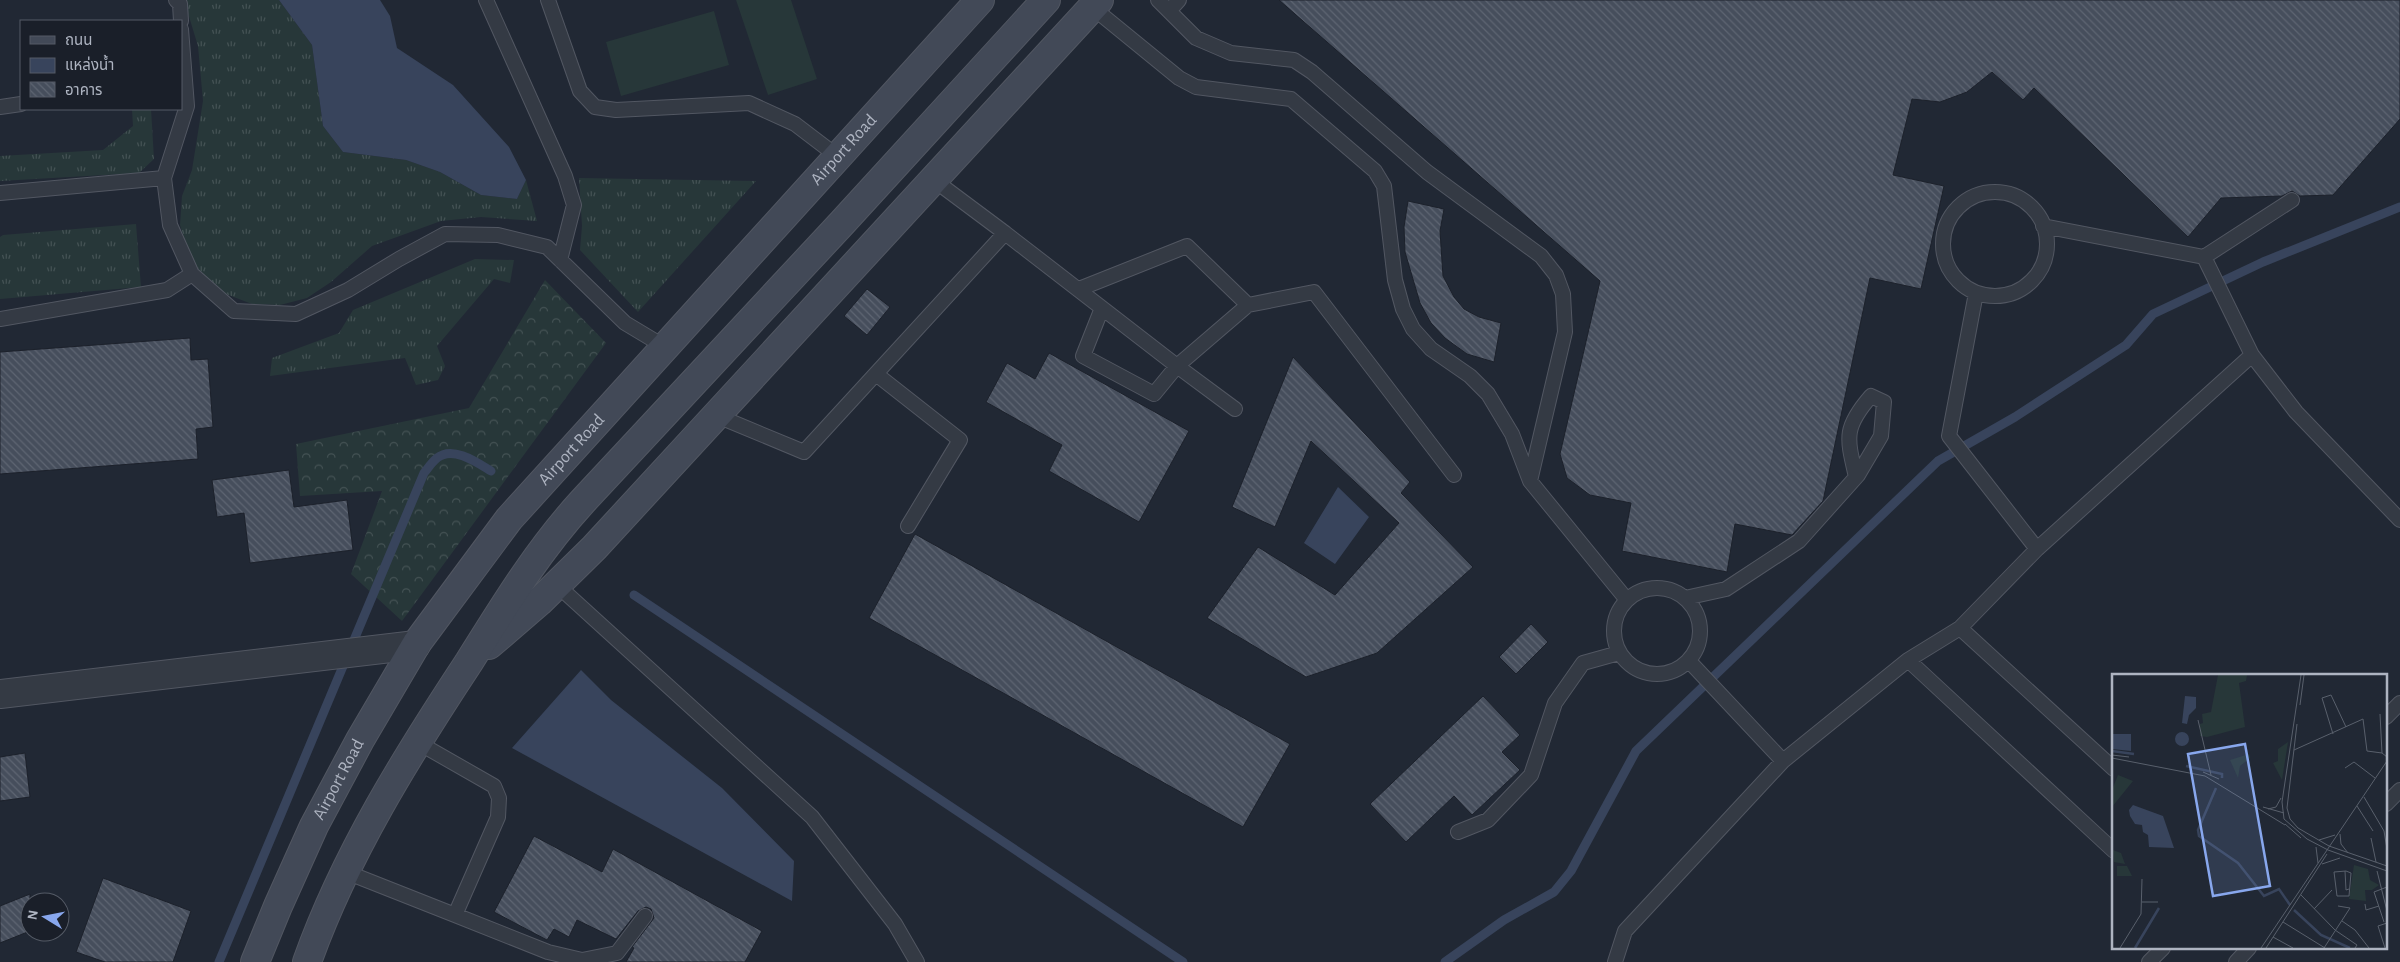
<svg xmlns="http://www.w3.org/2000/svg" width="2400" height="962" viewBox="0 0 2400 962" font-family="'Alegreya Sans','Noto Sans Thai',sans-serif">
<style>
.grass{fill:url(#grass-tufts)}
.forest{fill:url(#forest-crowns)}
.pitch{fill:#273739}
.water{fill:#38445c}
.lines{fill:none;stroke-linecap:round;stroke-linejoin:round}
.stream{stroke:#38445c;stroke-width:9}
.building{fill:url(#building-back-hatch);stroke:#1c212b}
.service-casing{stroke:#525762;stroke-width:16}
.minor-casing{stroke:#525762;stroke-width:30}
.secondary-casing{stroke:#525762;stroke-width:30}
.service{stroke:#343a44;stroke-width:14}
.minor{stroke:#343a44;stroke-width:28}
.secondary{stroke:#424957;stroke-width:28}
.labels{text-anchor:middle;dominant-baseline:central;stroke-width:4;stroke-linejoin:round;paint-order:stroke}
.street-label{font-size:18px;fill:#aeb4c1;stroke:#1a1f29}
.inset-river{fill:none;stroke:#38445c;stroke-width:2.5}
.inset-road{fill:none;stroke:#59606c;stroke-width:1}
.view{fill:#88a7ed;fill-opacity:0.15;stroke:#88a7ed;stroke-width:2.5}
.inset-edge{fill:none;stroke:#aeb4c1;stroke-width:2.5}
</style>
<defs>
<pattern id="grass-tufts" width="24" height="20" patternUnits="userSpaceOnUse" patternTransform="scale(1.25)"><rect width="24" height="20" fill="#273739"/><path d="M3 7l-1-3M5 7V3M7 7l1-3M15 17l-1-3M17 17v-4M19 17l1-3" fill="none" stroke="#445254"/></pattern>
<pattern id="forest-crowns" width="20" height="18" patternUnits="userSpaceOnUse" patternTransform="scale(1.25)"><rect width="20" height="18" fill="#273739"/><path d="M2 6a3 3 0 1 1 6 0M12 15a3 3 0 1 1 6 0" fill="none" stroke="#445254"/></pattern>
<pattern id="building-back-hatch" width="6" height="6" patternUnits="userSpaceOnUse" patternTransform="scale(1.25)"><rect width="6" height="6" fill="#464e5c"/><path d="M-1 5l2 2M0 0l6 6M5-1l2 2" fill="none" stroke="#5e6572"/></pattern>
</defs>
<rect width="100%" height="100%" fill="#212834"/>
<!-- grass -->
<path class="grass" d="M 184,0 L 279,0 L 312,45 L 323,126 L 343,152 L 406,160 L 440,172 L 481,195 L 517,199 L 526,180 L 537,221 L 481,217 L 441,221 L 372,246 L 331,282 L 307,298 L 280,305 L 252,304 L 226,294 L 203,276 L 188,252 L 180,225 L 182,196 L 192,170 L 203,101 L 198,46 Z
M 132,109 L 151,109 L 154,159 L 139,173 L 0,181 L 0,156 L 103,150 L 133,126 Z
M 579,178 L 756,181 L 638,312 L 580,250 L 582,226 Z
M 136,224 L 141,287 L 0,299 L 0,237 L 3,235 Z
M 475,259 L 514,260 L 510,283 L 494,279 L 437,346 L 445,366 L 438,380 L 416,385 L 405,358 L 270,376 L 272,358 L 339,333 L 353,310 Z"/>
<!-- forest -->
<path class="forest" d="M 545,280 L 606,343 L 402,621 L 351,574 L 382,491 L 300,496 L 296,444 L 469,408 Z"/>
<!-- pitch -->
<path class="pitch" d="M 736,0 L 791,0 L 817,79 L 768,95 Z
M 714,11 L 729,65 L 621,96 L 606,42 Z"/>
<!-- water -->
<path class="water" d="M 279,0 L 380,0 L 390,16 L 397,48 L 453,85 L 509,147 L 526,180 L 517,199 L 481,195 L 440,172 L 406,160 L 343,152 L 323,126 L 312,45 Z
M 1338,487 L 1369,517 L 1335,564 L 1304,543 Z
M 581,670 L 611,700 L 722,788 L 794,861 L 792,901 L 512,748 Z"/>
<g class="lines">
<!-- stream -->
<path class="stream" d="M 634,595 L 1183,962
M 219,962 L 424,473 C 428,468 432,462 437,458 C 453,445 478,463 491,471
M 1445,962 L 1504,920 L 1554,892 L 1571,871 L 1636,751 L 1938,461 L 2015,417 L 2126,345 L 2153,314 L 2263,262 L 2400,207"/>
</g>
<!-- building -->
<path class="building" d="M 1279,0 L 2400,0 L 2400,119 L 2333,195 L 2300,196 L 2292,191 L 2282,196 L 2221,198 L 2188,237 L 2034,88 L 2023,100 L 1992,72 L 1967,92 L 1940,102 L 1912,99 L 1893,175 L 1944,186 L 1921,289 L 1870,278 L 1823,501 L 1792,535 L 1735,524 L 1727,572 L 1622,551 L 1631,503 L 1590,495 L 1567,478 L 1560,454 L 1600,281 Z
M 1408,201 L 1444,209 L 1440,231 L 1443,276 L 1454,297 L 1464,309 L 1479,317 L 1501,323 L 1494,362 L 1467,354 L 1445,338 L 1431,323 L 1420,303 L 1405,252 L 1404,227 Z
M 867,289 L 890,307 L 867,335 L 844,316 Z
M 190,338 L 191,360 L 208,359 L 213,427 L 196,429 L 198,459 L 0,474 L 0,352 Z
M 1049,353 L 1189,431 L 1139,522 L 1049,471 L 1062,445 L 986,402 L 1007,363 L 1035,379 Z
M 1293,357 L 1410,482 L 1401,493 L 1473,567 L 1377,653 L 1306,677 L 1207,618 L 1258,547 L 1335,595 L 1399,523 L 1311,441 L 1275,527 L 1232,507 Z
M 289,470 L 294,507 L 347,500 L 353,550 L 250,563 L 244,513 L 217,517 L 212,480 Z
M 915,534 L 1290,744 L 1243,827 L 869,618 Z
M 1531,624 L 1548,642 L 1516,674 L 1499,657 Z
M 1483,696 L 1520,735 L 1502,752 L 1520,770 L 1472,815 L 1454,796 L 1406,842 L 1370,804 Z
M 25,753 L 30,797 L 0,801 L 0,757 Z
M 534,836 L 602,872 L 613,849 L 762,931 L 745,962 L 626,962 L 634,948 L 632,947 L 654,918 L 651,909 L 646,907 L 638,911 L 616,939 L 577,920 L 569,937 L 554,929 L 547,940 L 494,912 Z
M 103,878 L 191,911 L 173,962 L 105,962 L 76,952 Z
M 30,894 L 30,931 L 0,943 L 0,906 Z"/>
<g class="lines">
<defs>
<path id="service" d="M 176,0 L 180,4 L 181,21
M 486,0 L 565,176 L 574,205 L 560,260
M 548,0 L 580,91 L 595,107 L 616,110 L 749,103 L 795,124 L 837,156
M 1158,0 L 1196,38 L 1231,53 L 1294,60 L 1312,72 L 1427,172 L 1541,256 L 1556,275 L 1563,294 L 1565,332 L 1530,481
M 1092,7 L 1179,78 L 1196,87 L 1291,99 L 1375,171 L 1384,186 L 1395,280 L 1403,309 L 1413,329 L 1431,349 L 1470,376 L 1488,394 L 1512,434 L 1530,481 L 1627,600
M 1169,11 L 1179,0
M 181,29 L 187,106 L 164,178 L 170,225 L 192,274 L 234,311 L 296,314 L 348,290 L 399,259 L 445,234 L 498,235 L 547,247 L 625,323 L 665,347
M 0,107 L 21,104
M1943 244a52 52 0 1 1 104 0a52 52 0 1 1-104 0Z
M 0,193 L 164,178
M 2043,226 L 2204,257 L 2292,200
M 1005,233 L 1177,366 L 1235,409
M 2204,257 L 2252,355
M 1079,289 L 1187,246 L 1248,305 L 1177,366 L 1154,394 L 1083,356 L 1102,308
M 1976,293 L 1949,436 L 2037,549
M 1248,305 L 1314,292 L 1454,475
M 0,319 L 167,290 L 192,274
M 876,374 L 960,440 L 908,526
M 715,415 L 804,452 L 1005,233 L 934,180
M 557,585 L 812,817 L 895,924 L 917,962
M1614 631a43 43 0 1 1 86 0a43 43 0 1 1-86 0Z
M 1685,598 L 1726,589 L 1799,541 L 1858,475 L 1881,436 L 1884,402 L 1871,396 C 1843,428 1847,438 1856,477
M 1960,628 L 2114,769
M 1908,660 L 2114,851
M 1689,661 L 1783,761
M 2386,717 L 2400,703
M 2386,804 L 2400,790
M 1458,832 L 1488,820 L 1531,775 L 1555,703 L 1583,663 L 1619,653
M 346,872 L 455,915 L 498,817 L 499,798 L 494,786 L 417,742
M 455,915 L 548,952 L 582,960 L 617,953 L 645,916
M 1615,962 L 1625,931 L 1783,761 L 1908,660 L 1960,628 L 2037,549 L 2252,355 L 2296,412 L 2400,520
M 2149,962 L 2163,948
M 2236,962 L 2249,948"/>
<path id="minor" d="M 0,694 L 416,645"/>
<g id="secondary">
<path d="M 489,645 L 539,602 L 594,548 L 1099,0"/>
<path id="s1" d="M 255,962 L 278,906 L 314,826 L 360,740 L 417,643 L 509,519 L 980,0"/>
<path d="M 307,962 C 345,855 407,756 469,662 C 504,606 538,550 583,501 L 842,223 L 1046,0"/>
</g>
</defs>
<!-- service casing -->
<use href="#service" class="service-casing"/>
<!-- minor casing -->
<use href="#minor" class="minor-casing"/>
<!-- secondary casing -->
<use href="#secondary" class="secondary-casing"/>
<!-- service -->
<use href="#service" class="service"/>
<!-- minor -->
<use href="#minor" class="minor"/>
<!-- secondary -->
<use href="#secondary" class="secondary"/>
</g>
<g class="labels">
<!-- street labels -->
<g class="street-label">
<text stroke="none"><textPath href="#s1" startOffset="1011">Airport Road</textPath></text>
<text stroke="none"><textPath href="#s1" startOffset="606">Airport Road</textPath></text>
<text stroke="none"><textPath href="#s1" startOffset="201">Airport Road</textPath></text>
</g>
</g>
<!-- overview -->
<g transform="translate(2112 674)">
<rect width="275" height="275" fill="#212834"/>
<path d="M 106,1 L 135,1 L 134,7 L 127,9 L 133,53 L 95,63 L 88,62 L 88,50 L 91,49 L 90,40 L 99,38 ZM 176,68 L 170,106 L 161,89 L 166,87 L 166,75 ZM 137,80 L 138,84 L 128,92 L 126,104 L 118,86 ZM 6,101 L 21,107 L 0,133 L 0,116 ZM 1,176 L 9,179 L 13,190 L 2,188 ZM 242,191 L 256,195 L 258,206 L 267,211 L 260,216 L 253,216 L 254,227 L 237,225 Z" fill="#273739"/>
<path d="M 5,192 L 15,192 L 20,202 L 5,202 Z" fill="#273739"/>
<path d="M 73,22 L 84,23 L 84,34 L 77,41 L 75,50 L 70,49 ZM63 65a7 7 0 1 1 14 0a7 7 0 1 1-14 0ZM 0,60 L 19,60 L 19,77 L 0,75 ZM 21,131 L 51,142 L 62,174 L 37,173 L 36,161 L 31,158 L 30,151 L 23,150 L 18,142 L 17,136 Z" fill="#38445c"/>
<path class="inset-river" d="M 0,77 L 22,80M 74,92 L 110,100 L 110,104M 104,114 L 86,156 L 87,162 L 126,189 L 152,222 L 167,215 L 178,231M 182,236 L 209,261 L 238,274M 23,274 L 47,234"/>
<path class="inset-road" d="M 189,1 L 170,128 L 172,145 L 195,165 L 216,176 L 275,197M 188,31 L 192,1M 268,40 L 270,79M 86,46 L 99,101M 185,50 L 175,134 L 178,145 L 186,154 L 217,172 L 275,192M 221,60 L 210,24 L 219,21 L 234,53M 182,76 L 251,45 L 255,77 L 270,79 L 275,83M 0,81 L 17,83M 0,84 L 93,102 L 173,151M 233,94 L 242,88 L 263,104M 91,98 L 107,105M 252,123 L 272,157 L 275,175M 245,132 L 261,157M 151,133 L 172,139M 156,135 L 164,133 L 169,124M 173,150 L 189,164M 228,160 L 229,170 L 236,179M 259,164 L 264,188M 207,166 L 223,161M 204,173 L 206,189M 210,190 L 228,184M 233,197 L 234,216 L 237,215M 234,197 L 239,199 L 237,222 L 225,222 L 222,198 ZM 265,197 L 275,237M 189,221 L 223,256 L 245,271 L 243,274M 30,228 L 46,228M 253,230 L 254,236 L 267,232M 202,235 L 220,216M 230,247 L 243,256 L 257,274M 171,248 L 213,274M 272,248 L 262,218 L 275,213M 161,263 L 181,274M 8,274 L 29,240 L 30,205M 149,274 L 275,87M 154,274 L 215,180M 212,274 L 238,234 L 226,232M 273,274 L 266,252 L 275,249"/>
<path class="view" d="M 133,70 L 158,212 L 101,222 L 76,80 Z"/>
<rect width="275" height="275" class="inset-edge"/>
</g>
<!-- legend -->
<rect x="20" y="20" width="162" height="90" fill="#1a1f29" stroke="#555b66"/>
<rect x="30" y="36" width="25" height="8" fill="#424957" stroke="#555b66"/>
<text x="65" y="45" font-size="15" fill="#aeb4c1">ถนน</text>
<rect x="30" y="58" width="25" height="15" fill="#38445c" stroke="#555b66"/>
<text x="65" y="70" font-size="15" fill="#aeb4c1">แหล่งน้ำ</text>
<rect x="30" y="82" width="25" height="15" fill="url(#building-back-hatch)" stroke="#555b66"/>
<text x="65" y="95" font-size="15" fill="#aeb4c1">อาคาร</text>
<!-- north arrow -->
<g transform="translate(45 917) rotate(280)"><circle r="24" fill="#1a1f29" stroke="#555b66"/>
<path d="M0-4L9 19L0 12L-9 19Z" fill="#88a7ed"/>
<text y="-8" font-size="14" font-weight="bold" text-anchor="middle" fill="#aeb4c1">N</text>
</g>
</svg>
